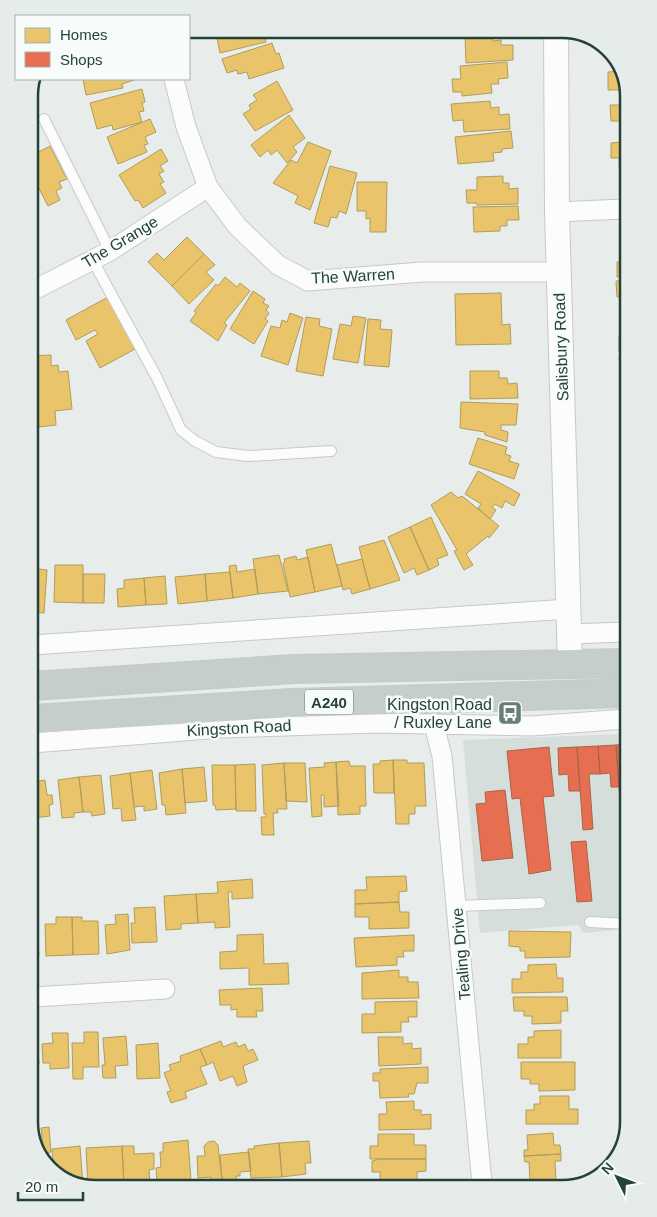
<svg xmlns="http://www.w3.org/2000/svg" width="657" height="1217" viewBox="0 0 657 1217" font-family="Helvetica,sans-serif">
<style>
.built{fill:#d6dedb}
.homes{fill:#e9c46a;stroke:#ae9d5c}
.shops{fill:#e76f51;stroke:#ac624a}
.lines{fill:none;stroke-linecap:round;stroke-linejoin:round}
.service-casing{stroke:#c5cac8;stroke-width:12}
.minor-casing{stroke:#c5cac8;stroke-width:21}
.tertiary-casing{stroke:#c5cac8;stroke-width:26}
.trunk-casing{stroke:#c3ccc9;stroke-width:30}
.service{stroke:#fcfcfc;stroke-width:10}
.minor{stroke:#fcfcfc;stroke-width:19}
.tertiary{stroke:#fcfcfc;stroke-width:24}
.trunk{stroke:#c6cecc;stroke-width:28}
.labels{text-anchor:middle;dominant-baseline:central;stroke-width:5;stroke-linejoin:round;paint-order:stroke}
.shield{fill:#f7fbf9;stroke:#637a73;stroke-width:1}
.shield-label{font-size:15px;font-weight:bold;fill:#24423a}
.street-label{font-size:16px;fill:#24423a;stroke:#f7fbf9}
.poi-label{font-size:16px;fill:#24423a;stroke:#f7fbf9;text-anchor:end}
.rim{fill:none;stroke:#24423a;stroke-width:2.5}
</style>
<rect width="100%" height="100%" fill="#e8edeb"/>
<!-- built -->
<path class="built" d="M 626,734 L 627,929 L 584,933 L 578,925 L 480,933 L 463,740 Z"/>
<!-- homes -->
<path class="homes" d="M 230,29 L 273,29 L 275,37 L 265,39 L 266,42 L 220,53 L 217,38 L 227,35 L 226,30 Z
M 493,33 L 493,41 L 501,40 L 501,45 L 513,45 L 513,60 L 466,63 L 465,35 Z
M 272,43 L 276,54 L 279,53 L 284,68 L 249,79 L 247,72 L 238,74 L 237,70 L 227,73 L 222,59 Z
M 507,62 L 508,78 L 498,79 L 499,84 L 491,84 L 492,93 L 462,96 L 462,92 L 453,92 L 452,79 L 461,79 L 460,66 Z
M 623,71 L 623,90 L 608,90 L 608,72 Z
M 83,79 L 137,79 L 122,84 L 123,88 L 86,95 Z
M 277,81 L 293,110 L 255,131 L 243,114 L 251,109 L 249,105 L 257,100 L 253,95 Z
M 142,89 L 145,102 L 142,103 L 144,111 L 139,112 L 142,122 L 113,130 L 112,125 L 97,129 L 90,103 Z
M 490,101 L 491,108 L 499,107 L 499,115 L 509,114 L 510,129 L 464,132 L 463,120 L 453,121 L 451,104 Z
M 610,105 L 623,105 L 623,121 L 611,121 Z
M 289,115 L 305,138 L 293,147 L 297,152 L 287,163 L 277,150 L 271,155 L 268,150 L 260,157 L 251,145 Z
M 150,119 L 156,132 L 145,137 L 148,144 L 144,145 L 147,152 L 118,164 L 107,137 Z
M 511,131 L 513,148 L 502,149 L 502,152 L 493,153 L 494,161 L 458,164 L 455,137 Z
M 308,142 L 331,151 L 310,210 L 295,203 L 298,196 L 273,183 L 291,160 L 297,163 Z
M 623,142 L 624,189 L 620,189 L 619,158 L 611,158 L 611,143 Z
M 50,146 L 67,179 L 59,182 L 62,188 L 56,191 L 60,200 L 48,206 L 29,169 L 29,157 Z
M 161,149 L 168,161 L 160,166 L 164,171 L 159,174 L 164,182 L 160,184 L 166,193 L 143,208 L 138,200 L 135,201 L 119,175 Z
M 330,166 L 357,173 L 346,214 L 339,211 L 337,218 L 331,217 L 328,227 L 314,223 Z
M 503,176 L 503,183 L 509,183 L 509,189 L 518,188 L 518,204 L 477,205 L 476,203 L 467,203 L 466,190 L 477,190 L 477,177 Z
M 357,182 L 387,182 L 386,232 L 370,232 L 370,218 L 366,219 L 366,211 L 357,211 Z
M 518,206 L 519,220 L 507,220 L 507,226 L 500,226 L 500,231 L 474,232 L 473,207 Z
M 187,237 L 204,254 L 172,286 L 148,262 L 157,253 L 164,260 Z
M 204,254 L 215,265 L 206,272 L 214,280 L 189,304 L 172,286 Z
M 624,261 L 624,277 L 617,277 L 617,262 Z
M 225,277 L 237,287 L 240,283 L 250,291 L 224,323 L 227,325 L 218,341 L 190,321 L 196,313 L 194,311 L 216,284 L 218,286 Z
M 616,281 L 624,281 L 624,297 L 617,297 Z
M 253,291 L 265,299 L 263,303 L 269,306 L 266,310 L 269,313 L 265,319 L 268,321 L 254,344 L 230,329 Z
M 501,293 L 502,325 L 510,324 L 511,344 L 456,345 L 455,294 Z
M 108,297 L 137,348 L 100,368 L 86,341 L 98,334 L 95,330 L 76,340 L 66,320 Z
M 290,313 L 303,318 L 288,365 L 261,356 L 271,326 L 280,328 L 282,320 L 287,322 Z
M 353,316 L 366,318 L 358,363 L 333,359 L 340,324 L 351,326 Z
M 306,317 L 320,319 L 319,326 L 332,329 L 323,376 L 296,371 Z
M 368,319 L 381,320 L 380,329 L 392,330 L 389,367 L 364,365 Z
M 619,336 L 624,336 L 624,352 L 619,352 Z
M 51,355 L 51,366 L 58,365 L 59,372 L 68,371 L 72,409 L 55,411 L 56,425 L 39,427 L 31,356 Z
M 624,355 L 625,372 L 620,372 L 619,356 Z
M 470,371 L 499,371 L 499,378 L 507,378 L 508,384 L 517,383 L 518,398 L 470,399 Z
M 461,402 L 518,404 L 516,425 L 501,425 L 501,430 L 508,432 L 507,442 L 485,435 L 485,432 L 460,428 Z
M 478,438 L 507,447 L 505,454 L 511,456 L 509,461 L 519,464 L 514,479 L 469,464 Z
M 478,471 L 520,494 L 514,506 L 505,501 L 502,508 L 495,504 L 492,507 L 496,510 L 490,519 L 478,508 L 481,504 L 465,494 Z
M 451,492 L 458,498 L 462,496 L 499,526 L 489,538 L 488,536 L 466,554 L 473,565 L 464,570 L 454,551 L 457,550 L 431,505 Z
M 431,517 L 448,555 L 437,559 L 439,565 L 429,570 L 410,527 Z
M 410,527 L 429,570 L 417,575 L 414,568 L 404,573 L 388,537 Z
M 384,540 L 400,580 L 370,589 L 359,547 Z
M 331,544 L 342,586 L 315,592 L 306,550 Z
M 279,555 L 288,591 L 258,594 L 253,559 Z
M 296,556 L 297,560 L 308,557 L 315,592 L 290,597 L 283,563 L 285,562 L 284,559 Z
M 362,559 L 370,589 L 352,594 L 350,588 L 343,590 L 337,565 Z
M 55,565 L 83,565 L 83,603 L 54,602 Z
M 236,565 L 237,572 L 255,569 L 258,594 L 233,598 L 229,566 Z
M 31,568 L 47,570 L 44,613 L 31,612 Z
M 230,572 L 233,598 L 207,601 L 205,574 Z
M 83,574 L 105,574 L 104,603 L 83,603 Z
M 205,574 L 207,601 L 178,604 L 175,577 Z
M 165,576 L 167,604 L 146,605 L 144,578 Z
M 144,578 L 146,605 L 118,607 L 117,589 L 124,588 L 124,580 Z
M 393,760 L 407,760 L 407,763 L 424,763 L 426,806 L 415,806 L 415,814 L 409,814 L 409,824 L 396,824 Z
M 393,760 L 394,793 L 374,793 L 373,764 L 380,764 L 380,761 Z
M 349,761 L 350,766 L 365,766 L 366,806 L 360,806 L 360,814 L 338,815 L 336,762 Z
M 336,762 L 339,806 L 324,807 L 324,795 L 321,795 L 322,816 L 312,817 L 309,768 L 325,767 L 324,763 Z
M 284,763 L 287,809 L 277,809 L 278,813 L 273,813 L 274,835 L 262,835 L 261,817 L 266,817 L 266,814 L 264,814 L 262,765 Z
M 284,763 L 305,763 L 307,802 L 286,801 Z
M 255,764 L 256,811 L 236,811 L 235,765 Z
M 212,765 L 235,765 L 236,809 L 216,810 L 215,805 L 213,805 Z
M 204,767 L 207,801 L 185,803 L 182,769 Z
M 182,769 L 186,813 L 166,815 L 165,805 L 162,805 L 159,773 Z
M 152,770 L 157,809 L 144,811 L 144,806 L 134,807 L 130,773 Z
M 130,773 L 136,820 L 122,821 L 121,808 L 113,809 L 110,776 Z
M 101,775 L 105,814 L 92,816 L 91,812 L 83,812 L 79,777 Z
M 79,777 L 83,812 L 74,813 L 74,817 L 62,818 L 58,780 Z
M 45,780 L 47,795 L 52,795 L 53,804 L 49,805 L 50,816 L 32,818 L 32,782 Z
M 406,876 L 407,891 L 399,892 L 399,902 L 355,904 L 355,890 L 367,890 L 366,877 Z
M 252,879 L 253,898 L 232,899 L 232,892 L 228,892 L 230,927 L 215,928 L 215,922 L 198,923 L 196,894 L 218,893 L 217,882 Z
M 196,894 L 198,923 L 181,924 L 181,929 L 166,930 L 164,896 Z
M 399,902 L 400,912 L 409,912 L 409,928 L 369,929 L 369,917 L 355,917 L 355,904 Z
M 155,907 L 157,942 L 132,943 L 131,923 L 135,923 L 134,908 Z
M 128,914 L 130,950 L 107,954 L 105,925 L 116,924 L 115,915 Z
M 56,917 L 72,917 L 73,955 L 46,956 L 45,924 L 56,924 Z
M 72,917 L 82,917 L 82,921 L 98,921 L 99,954 L 73,955 Z
M 37,928 L 39,956 L 33,956 L 33,929 Z
M 509,931 L 571,932 L 570,957 L 525,958 L 525,951 L 520,951 L 520,947 L 509,946 Z
M 263,934 L 264,964 L 288,963 L 289,984 L 249,985 L 249,968 L 220,969 L 220,952 L 237,951 L 237,935 Z
M 414,935 L 414,951 L 403,951 L 404,957 L 397,957 L 397,965 L 356,967 L 354,938 Z
M 556,964 L 557,978 L 563,978 L 563,992 L 512,993 L 512,979 L 521,979 L 521,972 L 528,972 L 528,965 Z
M 399,970 L 399,977 L 408,977 L 408,982 L 418,982 L 419,998 L 362,999 L 362,973 Z
M 262,988 L 263,1011 L 256,1011 L 257,1017 L 237,1017 L 237,1009 L 231,1010 L 231,1005 L 220,1005 L 219,990 Z
M 513,997 L 567,997 L 568,1011 L 561,1011 L 561,1023 L 532,1024 L 532,1016 L 524,1016 L 524,1011 L 514,1011 Z
M 417,1001 L 417,1017 L 408,1017 L 409,1022 L 401,1022 L 401,1032 L 362,1033 L 362,1014 L 375,1014 L 375,1002 Z
M 561,1030 L 561,1058 L 518,1058 L 518,1044 L 528,1044 L 528,1037 L 534,1037 L 534,1031 Z
M 84,1032 L 98,1032 L 99,1067 L 83,1067 L 83,1079 L 73,1079 L 72,1043 L 84,1043 Z
M 52,1033 L 68,1033 L 69,1068 L 50,1069 L 50,1063 L 43,1063 L 42,1044 L 53,1043 Z
M 33,1036 L 37,1036 L 39,1064 L 34,1064 Z
M 126,1036 L 128,1065 L 115,1066 L 116,1078 L 103,1078 L 102,1065 L 105,1065 L 103,1038 Z
M 378,1037 L 403,1037 L 403,1044 L 412,1043 L 412,1049 L 421,1048 L 421,1064 L 379,1066 Z
M 221,1041 L 223,1047 L 236,1042 L 238,1047 L 245,1044 L 248,1051 L 253,1049 L 258,1060 L 243,1066 L 247,1082 L 237,1086 L 233,1076 L 220,1081 L 213,1062 L 207,1065 L 200,1049 Z
M 158,1043 L 160,1078 L 137,1079 L 136,1045 Z
M 200,1049 L 207,1065 L 200,1067 L 207,1084 L 185,1092 L 187,1098 L 171,1103 L 167,1092 L 171,1091 L 164,1073 L 171,1070 L 169,1065 L 181,1061 L 180,1056 Z
M 521,1062 L 575,1062 L 575,1090 L 539,1091 L 539,1084 L 530,1084 L 530,1079 L 521,1079 Z
M 428,1067 L 428,1083 L 417,1083 L 414,1094 L 408,1094 L 409,1097 L 380,1098 L 379,1081 L 373,1081 L 373,1073 L 380,1073 L 380,1069 Z
M 540,1096 L 569,1096 L 569,1109 L 578,1109 L 578,1124 L 526,1124 L 526,1110 L 534,1110 L 534,1104 L 540,1104 Z
M 414,1101 L 414,1110 L 421,1110 L 421,1115 L 431,1114 L 431,1129 L 379,1130 L 379,1114 L 387,1114 L 386,1102 Z
M 49,1127 L 51,1152 L 45,1153 L 45,1161 L 37,1151 L 40,1151 L 40,1146 L 43,1145 L 41,1128 Z
M 553,1133 L 554,1145 L 560,1145 L 561,1154 L 524,1156 L 524,1150 L 528,1150 L 527,1135 Z
M 378,1134 L 414,1134 L 414,1145 L 426,1145 L 426,1159 L 370,1159 L 370,1146 L 378,1146 Z
M 188,1140 L 191,1180 L 177,1181 L 177,1185 L 164,1186 L 163,1182 L 157,1183 L 156,1168 L 161,1167 L 160,1152 L 163,1152 L 163,1143 Z
M 214,1141 L 218,1145 L 222,1180 L 211,1181 L 211,1177 L 198,1178 L 197,1156 L 205,1156 L 204,1146 L 208,1142 Z
M 309,1141 L 311,1163 L 305,1163 L 306,1174 L 282,1177 L 279,1143 Z
M 279,1143 L 282,1177 L 251,1178 L 248,1149 L 254,1149 L 254,1146 Z
M 80,1146 L 83,1185 L 58,1177 L 54,1171 L 52,1149 Z
M 122,1146 L 124,1186 L 88,1187 L 86,1148 Z
M 122,1146 L 134,1146 L 134,1154 L 154,1153 L 154,1169 L 149,1170 L 150,1184 L 124,1186 Z
M 249,1152 L 251,1171 L 240,1172 L 240,1176 L 236,1176 L 237,1180 L 222,1180 L 220,1155 Z
M 561,1154 L 561,1161 L 555,1161 L 556,1181 L 530,1182 L 529,1162 L 525,1162 L 524,1156 Z
M 380,1159 L 426,1159 L 426,1171 L 417,1172 L 417,1184 L 380,1185 L 380,1172 L 372,1172 L 372,1161 Z"/>
<!-- shops -->
<path class="shops" d="M 626,744 L 627,802 L 620,802 L 616,745 Z
M 616,745 L 619,787 L 611,787 L 610,773 L 600,774 L 598,746 Z
M 598,746 L 600,774 L 589,774 L 593,829 L 583,830 L 577,747 Z
M 549,747 L 554,796 L 543,797 L 551,870 L 529,874 L 520,798 L 512,799 L 507,751 Z
M 577,747 L 580,791 L 569,791 L 568,774 L 559,775 L 558,748 Z
M 505,790 L 513,858 L 482,861 L 476,804 L 486,803 L 485,792 Z
M 586,841 L 592,901 L 577,902 L 571,842 Z"/>
<g class="lines">
<defs>
<path id="service" d="M 44,119 L 110,251
M 92,259 L 157,378 L 181,430 L 195,441 L 216,452 L 248,456 L 331,451
M 456,906 L 540,903
M 590,922 L 627,924"/>
<path id="minor" d="M 174,79 L 186,127 L 208,187 L 238,227 L 278,265 L 308,281 L 422,272 L 559,272
M 557,212 L 624,209
M 30,292 L 110,251 L 208,187
M 569,634 L 626,632
M 32,645 L 569,609
M 434,725 L 442,756 L 482,1184
M 32,743 L 221,728 L 376,723 L 531,726 L 626,719
M 33,997 L 165,989"/>
<path id="tertiary" d="M 556,29 L 557,212 L 570,665"/>
<path id="trunk" d="M 32,686 L 294,669 L 626,663
M 32,719 L 292,703 L 626,693"/>
</defs>
<!-- service casing -->
<use href="#service" class="service-casing"/>
<!-- minor casing -->
<use href="#minor" class="minor-casing"/>
<!-- tertiary casing -->
<use href="#tertiary" class="tertiary-casing"/>
<!-- trunk casing -->
<use href="#trunk" class="trunk-casing"/>
<!-- service -->
<use href="#service" class="service"/>
<!-- minor -->
<use href="#minor" class="minor"/>
<!-- tertiary -->
<use href="#tertiary" class="tertiary"/>
<!-- trunk -->
<use href="#trunk" class="trunk"/>
</g>
<!-- icons -->
<defs>
<symbol id="bus-square" viewBox="-11 -11 22 22"><rect x="-9" y="-9" width="18" height="18" rx="4" fill="#697e78" stroke="#f7fbf9"/><path d="M-5-6H5V4H4V6H2V4H-2V6H-4V4H-5ZM-3.5-4V0h7V-4ZM-3.5 1.2v1.5H-2V1.2ZM2 1.2v1.5H3.5V1.2Z" fill="#fff"/></symbol>
</defs>
<g fill-rule="evenodd">
<use href="#bus-square" x="496" y="699" width="28" height="28"/>
</g>
<g class="labels">
<!-- shield labels -->
<rect class="shield" x="305" y="689.5" width="48" height="25" rx="4"/>
<g class="shield-label">
<text x="329" y="702">A240</text>
</g>
<!-- street labels -->
<g class="street-label">
<text transform="translate(120 242) rotate(-31)">The Grange</text>
<text transform="translate(353 276) rotate(-3)">The Warren</text>
<text transform="translate(561 347) rotate(-92)">Salisbury Road</text>
<text transform="translate(239 728) rotate(-3)">Kingston Road</text>
<text transform="translate(461 954) rotate(-95)">Tealing Drive</text>
</g>
<!-- poi labels -->
<g class="poi-label">
<text x="492" y="704">Kingston Road<tspan x="492" dy="18">/ Ruxley Lane</tspan></text>
</g>
</g>
<!-- crop -->
<path d="M0 0H657V1217H0ZM96 38H562A58 58 0 0 1 620 96V1122A58 58 0 0 1 562 1180H96A58 58 0 0 1 38 1122V96A58 58 0 0 1 96 38Z" fill="#e6ecea" fill-rule="evenodd"/>
<path class="rim" d="M96 38H562A58 58 0 0 1 620 96V1122A58 58 0 0 1 562 1180H96A58 58 0 0 1 38 1122V96A58 58 0 0 1 96 38Z"/>
<!-- legend -->
<rect x="15" y="15" width="175" height="65" fill="#f7fbf9" stroke="#a3b1ad"/>
<rect x="25" y="28" width="25" height="15" fill="#e9c46a" stroke="#a3b1ad"/>
<text x="60" y="40" font-size="15" fill="#24423a">Homes</text>
<rect x="25" y="52" width="25" height="15" fill="#e76f51" stroke="#a3b1ad"/>
<text x="60" y="65" font-size="15" fill="#24423a">Shops</text>
<!-- north arrow -->
<g transform="translate(617 1177) rotate(312)" stroke="#f7fbf9" stroke-width="4" paint-order="stroke">
<path d="M0-4L9 19L0 12L-9 19Z" fill="#24423a"/>
<text y="-8" font-size="14" font-weight="bold" text-anchor="middle" fill="#24423a">N</text>
</g>
<!-- scale -->
<path d="M18 1192v8h65v-8" fill="none" stroke="#24423a" stroke-width="2.5"/>
<text x="25" y="1192" font-size="15" fill="#24423a" stroke="#f7fbf9" stroke-width="4" paint-order="stroke">20 m</text>
</svg>
